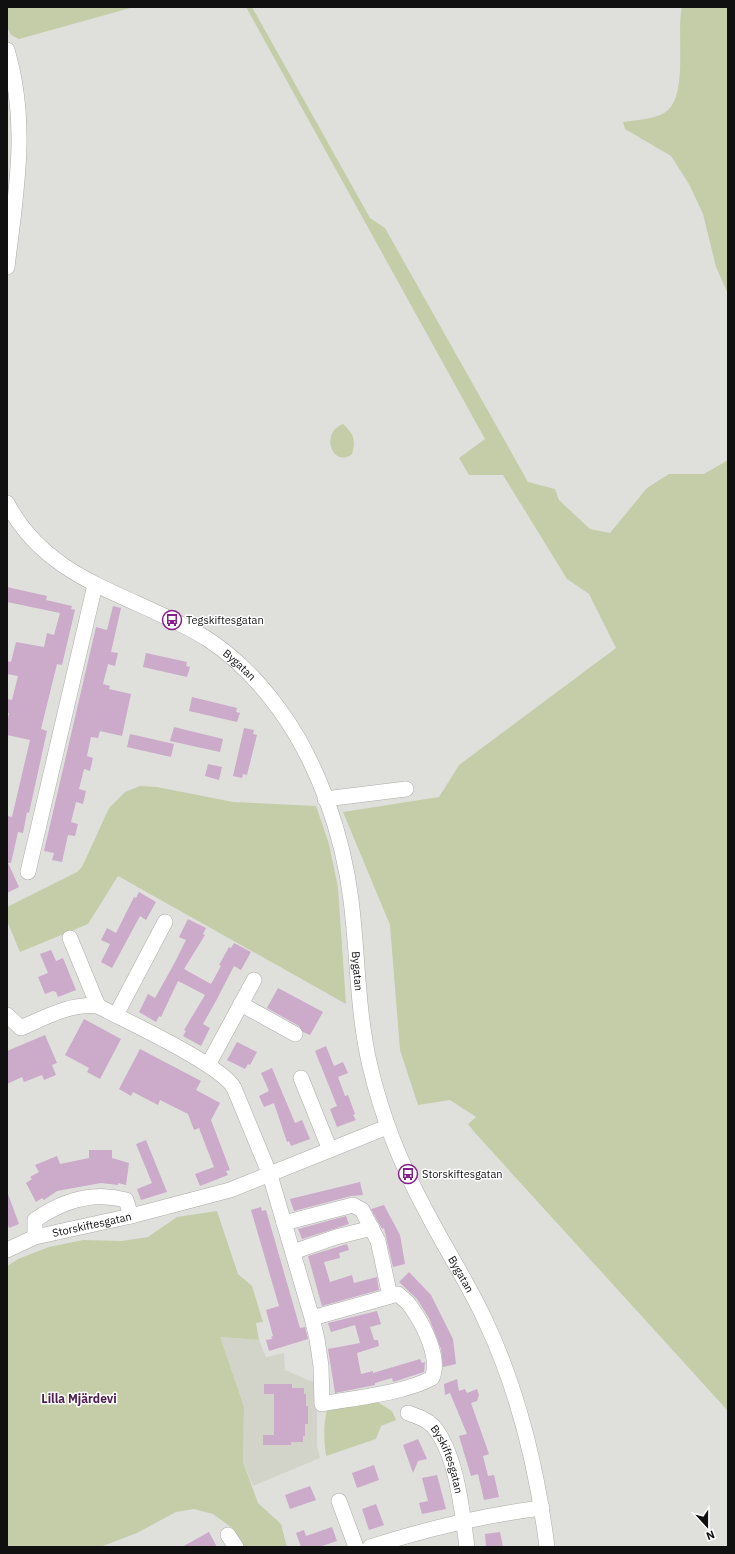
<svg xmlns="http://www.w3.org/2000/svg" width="735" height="1554" viewBox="0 0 735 1554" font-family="'IBM Plex Sans',sans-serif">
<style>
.built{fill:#d2d4c9}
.green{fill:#c4cda8}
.building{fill:#cbaaca}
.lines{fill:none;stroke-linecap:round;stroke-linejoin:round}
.minor-casing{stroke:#ababa8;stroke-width:16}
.minor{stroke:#fff;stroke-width:15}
.labels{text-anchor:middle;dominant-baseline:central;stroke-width:3;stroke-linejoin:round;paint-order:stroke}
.poi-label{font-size:11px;fill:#0f100f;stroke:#fff;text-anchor:start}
.street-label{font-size:11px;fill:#0f100f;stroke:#fff}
.neighbourhood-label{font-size:12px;font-weight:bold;fill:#4d1e4f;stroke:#fff}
</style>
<rect width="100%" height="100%" fill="#dfe0dc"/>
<!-- built -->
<path class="built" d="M 219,1337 L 259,1340 L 266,1357 L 284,1353 L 285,1370 L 310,1381 L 317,1381 L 317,1446 L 320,1458 L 253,1486 L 243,1462 L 244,1407 Z"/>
<!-- green -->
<path class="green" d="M 7,7 L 134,7 L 19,39 L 11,35 L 7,27 Z
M 246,7 L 252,7 L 370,218 L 385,228 L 528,482 L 555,489 L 559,500 L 590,529 L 610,533 L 647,488 L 669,474 L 704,474 L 728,460 L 728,1411 L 476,1134 L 468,1124 L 476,1117 L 450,1100 L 418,1105 L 400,1050 L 390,925 L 343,812 L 439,797 L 459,765 L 616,648 L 589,594 L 567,579 L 503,475 L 469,475 L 459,458 L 485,439 Z
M 682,7 L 728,7 L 728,294 L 716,267 L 703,214 L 689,184 L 671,156 L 625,129 L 623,122 C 636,120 659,119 668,110 C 688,92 676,32 682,7 Z
M 343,424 C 354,434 356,440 352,454 C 333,469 319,433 343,424 Z
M 140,786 L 157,787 L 233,802 L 316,806 L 329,844 L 338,888 L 346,1004 L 118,876 L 88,924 L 20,952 L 7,921 L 7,907 L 77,872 L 82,867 L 109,808 L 125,792 Z
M 217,1211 L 238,1274 L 252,1286 L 263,1322 L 256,1323 L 259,1340 L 220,1337 L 244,1407 L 243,1462 L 258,1503 L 281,1524 L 287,1547 L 245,1547 L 232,1528 L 213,1514 L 194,1509 L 176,1512 L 137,1533 L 100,1547 L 7,1547 L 7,1266 L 18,1259 L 49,1247 L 83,1240 L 122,1241 L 148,1237 L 177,1217 Z
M 371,1398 L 392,1411 L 396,1420 L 381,1426 L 376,1439 L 326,1456 C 324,1441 323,1425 327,1410 Z"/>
<!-- building -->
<path class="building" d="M 7,587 L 47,596 L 46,600 L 72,606 L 71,609 L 75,610 L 62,665 L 57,664 L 41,729 L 47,731 L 29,813 L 27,812 L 23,833 L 18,832 L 11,863 L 8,863 L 19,887 L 7,893 L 7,816 L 12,817 L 30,740 L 7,735 L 7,722 L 9,713 L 7,713 L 7,699 L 12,700 L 18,676 L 7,674 L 7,661 L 11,662 L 16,642 L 44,647 L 47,633 L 54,635 L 60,613 L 7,602 Z
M 113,606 L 121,608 L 111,652 L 118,653 L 115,666 L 108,664 L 103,684 L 110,686 L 109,689 L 131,694 L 122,736 L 100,731 L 98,738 L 91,737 L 87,756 L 93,758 L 90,771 L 84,769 L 79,789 L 86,791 L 83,804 L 76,802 L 71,822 L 78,824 L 75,836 L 68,835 L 62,862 L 52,860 L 54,853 L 44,851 L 96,627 L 107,630 Z
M 146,653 L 187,662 L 186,666 L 190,667 L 187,677 L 143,667 Z
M 192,697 L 237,708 L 236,712 L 240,713 L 237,722 L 189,711 Z
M 174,727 L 223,739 L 220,752 L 170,741 Z
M 244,728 L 254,730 L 253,734 L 257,735 L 247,775 L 243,774 L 242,778 L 233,776 Z
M 130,734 L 174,744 L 171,757 L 127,747 Z
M 208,764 L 222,767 L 219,780 L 205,776 Z
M 139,892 L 156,902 L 146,920 L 140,916 L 112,968 L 101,962 L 110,944 L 101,940 L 107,928 L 116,933 L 134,897 L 136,898 Z
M 188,919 L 206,928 L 203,934 L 205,935 L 184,969 L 211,984 L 221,966 L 219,965 L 229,947 L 231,948 L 234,943 L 251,952 L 241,970 L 234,966 L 216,1001 L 203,1024 L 210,1028 L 201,1046 L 183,1036 L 186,1031 L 184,1030 L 205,995 L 188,986 L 178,981 L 161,1017 L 159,1016 L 156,1022 L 139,1012 L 148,994 L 155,998 L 174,964 L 186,940 L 179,937 Z
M 51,950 L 56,961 L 63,958 L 76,990 L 58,997 L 56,992 L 53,991 L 45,994 L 38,977 L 48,973 L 40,954 Z
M 278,988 L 323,1012 L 310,1035 L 303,1032 L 299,1026 L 267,1008 Z
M 84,1019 L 121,1039 L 100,1079 L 87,1072 L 89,1068 L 65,1055 Z
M 45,1035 L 57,1063 L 52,1065 L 56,1075 L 44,1080 L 42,1075 L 24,1082 L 22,1077 L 7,1084 L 7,1051 Z
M 237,1042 L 257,1052 L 250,1065 L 248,1064 L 245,1069 L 227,1060 Z
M 326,1046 L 334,1066 L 343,1062 L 348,1073 L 338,1077 L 345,1096 L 348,1095 L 355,1114 L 353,1115 L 356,1120 L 337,1127 L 330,1109 L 337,1106 L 315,1051 Z
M 140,1049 L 201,1081 L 196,1090 L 220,1103 L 211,1120 L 230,1170 L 226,1171 L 228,1175 L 200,1186 L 195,1174 L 214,1167 L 199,1128 L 194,1130 L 188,1114 L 160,1100 L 158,1105 L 133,1092 L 131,1096 L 119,1089 Z
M 272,1068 L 295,1123 L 302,1120 L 310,1139 L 291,1146 L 289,1141 L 287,1142 L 274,1103 L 264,1107 L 259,1096 L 269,1091 L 261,1073 Z
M 146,1140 L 167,1192 L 141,1200 L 137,1189 L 152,1183 L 136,1144 Z
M 89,1150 L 112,1150 L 112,1158 L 129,1163 L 126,1185 L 118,1183 L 118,1185 L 101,1183 L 57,1191 L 44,1200 L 42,1198 L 36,1202 L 26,1183 L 32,1179 L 30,1177 L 39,1172 L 35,1165 L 57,1156 L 60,1164 L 89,1158 Z
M 360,1182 L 363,1195 L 351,1196 L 294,1211 L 290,1199 Z
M 8,1194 L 19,1224 L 9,1228 L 7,1222 Z
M 384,1205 L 400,1235 L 405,1264 L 393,1267 L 384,1228 L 382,1229 L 371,1209 Z
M 261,1207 L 262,1211 L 266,1210 L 300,1328 L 305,1327 L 308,1339 L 269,1351 L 266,1340 L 272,1339 L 271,1337 L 273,1336 L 266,1310 L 279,1306 L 251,1210 Z
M 346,1216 L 349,1224 L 302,1239 L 298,1229 Z
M 347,1244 L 349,1250 L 339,1253 L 340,1258 L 324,1262 L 330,1282 L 352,1275 L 354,1283 L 377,1277 L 379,1290 L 322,1306 L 308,1256 Z
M 409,1272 L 431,1295 L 453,1339 L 456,1364 L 443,1367 L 441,1349 L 429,1318 L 417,1299 L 399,1282 Z
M 377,1311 L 381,1324 L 370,1327 L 374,1340 L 378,1340 L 379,1346 L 357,1353 L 361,1374 L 373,1371 L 373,1373 L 420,1359 L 422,1363 L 425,1362 L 424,1372 L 393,1382 L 392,1378 L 375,1383 L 375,1385 L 335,1393 L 328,1349 L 360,1343 L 355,1325 L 331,1332 L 328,1323 Z
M 457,1379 L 459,1391 L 465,1389 L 467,1393 L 477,1389 L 479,1395 L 477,1401 L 471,1403 L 489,1454 L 483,1456 L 488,1476 L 494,1475 L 499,1497 L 484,1500 L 478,1474 L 471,1476 L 459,1436 L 467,1434 L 450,1393 L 445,1395 L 444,1384 Z
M 264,1384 L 292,1384 L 292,1388 L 304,1388 L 304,1394 L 306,1394 L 306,1406 L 308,1406 L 308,1424 L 305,1424 L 305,1436 L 303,1436 L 303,1442 L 291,1442 L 291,1445 L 263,1445 L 263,1435 L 274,1435 L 274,1394 L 264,1394 Z
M 418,1439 L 427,1459 L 418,1461 L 413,1473 L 403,1445 Z
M 374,1465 L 379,1480 L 357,1488 L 352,1473 Z
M 437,1475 L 446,1509 L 422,1514 L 419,1503 L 428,1501 L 422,1478 Z
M 310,1486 L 316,1500 L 290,1509 L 285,1495 Z
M 376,1504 L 384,1525 L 369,1530 L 362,1509 Z
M 332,1527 L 337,1541 L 319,1547 L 301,1547 L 296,1533 L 304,1530 L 306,1536 Z
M 209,1532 L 217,1547 L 182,1547 Z
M 500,1532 L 503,1547 L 486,1547 L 485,1534 Z"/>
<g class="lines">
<defs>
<g id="minor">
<path d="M 7,50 C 29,124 16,192 7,267"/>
<path id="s1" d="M 7,503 C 50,585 137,594 209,640 C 236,658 260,683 279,709 C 318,762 343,835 351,900 C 358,955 357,1011 370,1066 C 382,1117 401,1165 426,1211 C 445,1248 468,1283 485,1320 C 519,1392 537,1468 547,1547"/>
<path d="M 325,799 L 406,789"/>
<path d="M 28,872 L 95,585"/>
<path d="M 70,938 L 98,1006"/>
<path d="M 241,1004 L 295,1034"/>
<path d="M 7,1015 L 21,1028 C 46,1017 71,1003 98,1006 C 126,1021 222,1065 234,1088 L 270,1175 L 312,1318 L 317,1339 L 321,1366 L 322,1404 C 354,1398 405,1393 432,1378 C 441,1358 423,1324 411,1307 C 408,1302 402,1298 398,1294 L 312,1318"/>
<path d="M 116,1015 L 165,922"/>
<path d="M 208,1065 L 254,980"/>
<path d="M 301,1078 L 330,1150"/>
<path d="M 284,1223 L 353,1205 L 362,1210 L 378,1241 L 390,1296"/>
<path d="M 35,1237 L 35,1220 C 62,1201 93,1191 126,1200 L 131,1216"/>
<path id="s2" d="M 7,1250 L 35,1237 L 131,1216 L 230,1190 L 387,1127"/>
<path d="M 293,1252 L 336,1237 L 372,1228"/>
<path id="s3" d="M 408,1413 C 417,1416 426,1419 433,1426 C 457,1454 462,1511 467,1547"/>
<path d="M 339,1501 L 356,1547"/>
<path d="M 228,1535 L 236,1547"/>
<path d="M 370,1547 C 426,1529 484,1515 542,1508"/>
</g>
</defs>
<!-- minor casing -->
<use href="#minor" class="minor-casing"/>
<!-- minor -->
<use href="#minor" class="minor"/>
</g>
<!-- icons -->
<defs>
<symbol id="bus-ring" viewBox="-11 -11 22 22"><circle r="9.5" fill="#fff" stroke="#852189" stroke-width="1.5"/><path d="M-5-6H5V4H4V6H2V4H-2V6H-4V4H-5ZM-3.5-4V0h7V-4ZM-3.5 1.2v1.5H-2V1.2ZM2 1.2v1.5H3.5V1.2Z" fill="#852189"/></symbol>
</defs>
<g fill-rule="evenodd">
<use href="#bus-ring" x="161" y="609" width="22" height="22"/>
<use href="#bus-ring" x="397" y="1163" width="22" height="22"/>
</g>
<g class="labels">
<!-- poi labels -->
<g class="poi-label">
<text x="186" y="620">Tegskiftesgatan</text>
<text x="422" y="1174">Storskiftesgatan</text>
</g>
<!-- street labels -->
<g class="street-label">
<text stroke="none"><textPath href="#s1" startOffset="288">Bygatan</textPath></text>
<text stroke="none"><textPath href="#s1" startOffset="625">Bygatan</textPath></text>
<text stroke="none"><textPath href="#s2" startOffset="89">Storskiftesgatan</textPath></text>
<text stroke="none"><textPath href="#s1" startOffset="949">Bygatan</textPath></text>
<text stroke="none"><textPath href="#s3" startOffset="65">Byskiftesgatan</textPath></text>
</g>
<!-- neighbourhood labels -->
<g class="neighbourhood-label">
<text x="79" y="1398">Lilla Mjärdevi</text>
</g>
</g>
<!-- border -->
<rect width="735" height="1554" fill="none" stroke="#0f100f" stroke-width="16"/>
<!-- north arrow -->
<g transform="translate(707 1526) rotate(159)" stroke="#ffffff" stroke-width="3" paint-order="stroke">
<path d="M0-3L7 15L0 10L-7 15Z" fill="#0f100f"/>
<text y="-6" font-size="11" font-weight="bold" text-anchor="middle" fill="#0f100f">N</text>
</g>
</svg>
